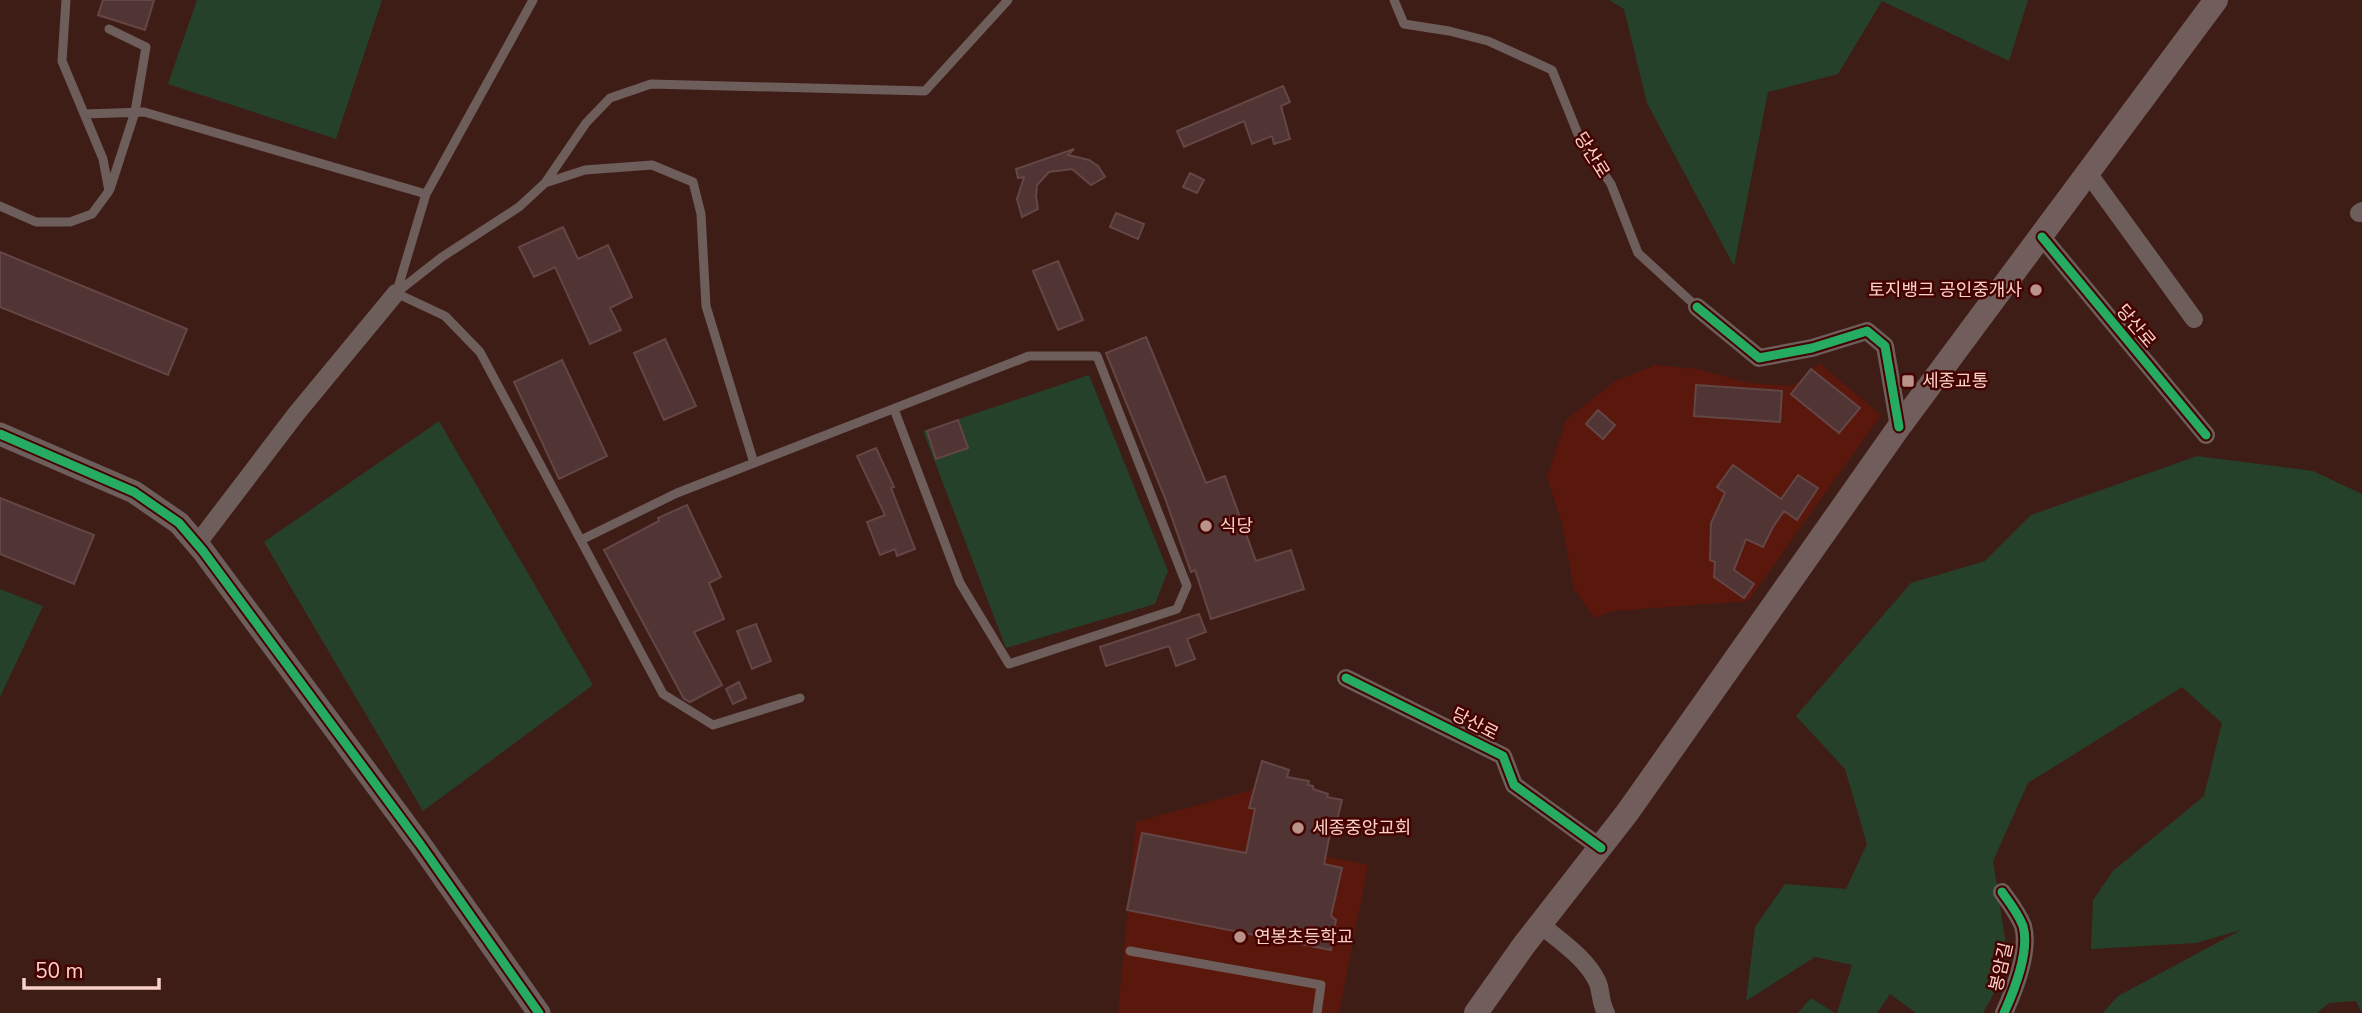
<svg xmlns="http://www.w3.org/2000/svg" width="2362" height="1013" viewBox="0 0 2362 1013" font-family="'Nunito Sans','Noto Sans KR',sans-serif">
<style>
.built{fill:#5a170c}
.green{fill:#254129}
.building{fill:#513434;stroke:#634645;stroke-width:2}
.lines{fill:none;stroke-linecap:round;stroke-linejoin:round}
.service{stroke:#6d5e5c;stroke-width:9}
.minor{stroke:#6d5e5c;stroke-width:18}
.tertiary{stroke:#6d5e5c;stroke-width:23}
.secondary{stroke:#715e5c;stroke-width:24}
.cycleway-casing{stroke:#440300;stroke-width:13}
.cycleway{stroke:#26ab63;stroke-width:9}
.poi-dot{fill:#b9928a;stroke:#440300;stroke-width:2.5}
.labels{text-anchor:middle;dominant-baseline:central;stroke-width:5;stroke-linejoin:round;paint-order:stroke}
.street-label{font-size:18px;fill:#fad1c8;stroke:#440300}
.poi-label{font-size:18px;fill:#fad1c8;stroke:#440300;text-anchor:start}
</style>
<rect width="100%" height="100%" fill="#3f1d17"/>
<!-- built -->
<path class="built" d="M 1819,363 L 1881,415 L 1748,601 L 1613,611 L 1595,618 L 1574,589 L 1562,523 L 1547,477 L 1566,420 L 1614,382 L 1655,365 L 1697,369 L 1748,383 L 1793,386 Z
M 1262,761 L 1289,770 L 1274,846 L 1368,865 L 1339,1013 L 1118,1013 L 1136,822 L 1252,790 Z"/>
<!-- green -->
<path class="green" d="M 197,0 L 382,0 L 336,139 L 168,84 Z
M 1609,0 L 2028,0 L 2009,61 L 1882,1 L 1838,74 L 1768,92 L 1734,266 L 1647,103 L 1624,9 Z
M 1089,375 L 1168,571 L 1155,604 L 1006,648 L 923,431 Z
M 439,421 L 593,685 L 423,811 L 264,542 Z
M 2197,456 L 2313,471 L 2362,494 L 2362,1013 L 2356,1001 L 2329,1003 L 2317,1013 L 2103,1013 L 2118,996 L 2241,930 L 2196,943 L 2091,949 L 2093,900 L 2113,871 L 2204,796 L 2222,723 L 2182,687 L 2028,783 L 1993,861 L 2007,952 L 2000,982 L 1983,1013 L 1916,1013 L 1890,994 L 1877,1013 L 1837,1013 L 1852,965 L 1815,957 L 1746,1001 L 1755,927 L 1785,884 L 1846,889 L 1867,844 L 1845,769 L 1796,716 L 1911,583 L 1985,561 L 2031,515 Z
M 0,589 L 43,606 L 0,697 Z
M 1811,998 L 1835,1013 L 1798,1013 Z"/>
<!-- building -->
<path class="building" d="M 103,0 L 154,0 L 145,30 L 98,15 Z
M 1283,86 L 1290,102 L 1281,106 L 1290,139 L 1274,144 L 1272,136 L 1252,144 L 1244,121 L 1184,147 L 1177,131 Z
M 1074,149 L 1068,155 L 1089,160 L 1098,166 L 1105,177 L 1091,185 L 1072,169 L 1049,172 L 1037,185 L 1036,196 L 1038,209 L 1022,217 L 1017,199 L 1024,177 L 1018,178 L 1016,169 Z
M 1190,173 L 1204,180 L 1197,193 L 1183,187 Z
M 1116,213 L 1144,224 L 1138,239 L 1110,227 Z
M 563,227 L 578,259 L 608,245 L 632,297 L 610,308 L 621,330 L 590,344 L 555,267 L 534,277 L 519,247 Z
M 0,252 L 187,329 L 168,375 L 0,307 Z
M 1058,261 L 1083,320 L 1058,330 L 1033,271 Z
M 1146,337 L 1206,483 L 1225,476 L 1256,561 L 1291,550 L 1304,589 L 1211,619 L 1195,570 L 1191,572 L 1165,498 L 1106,353 Z
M 665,339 L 696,406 L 664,420 L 634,353 Z
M 562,360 L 607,456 L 559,479 L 514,382 Z
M 1811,369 L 1860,408 L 1839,433 L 1791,394 Z
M 1696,385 L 1782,391 L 1780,422 L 1694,416 Z
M 1598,410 L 1615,425 L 1603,439 L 1586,424 Z
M 958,420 L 968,448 L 936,459 L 927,431 Z
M 876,448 L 894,487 L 891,488 L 915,549 L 897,556 L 895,549 L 880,555 L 867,522 L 885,515 L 857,456 Z
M 1733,465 L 1781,499 L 1798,475 L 1818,488 L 1797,520 L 1784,511 L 1773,527 L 1763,547 L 1746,539 L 1734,570 L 1754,584 L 1744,598 L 1714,577 L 1715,562 L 1710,560 L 1711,523 L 1725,493 L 1717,487 Z
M 0,498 L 94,535 L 74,584 L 0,554 Z
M 687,505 L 721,577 L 709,583 L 724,619 L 694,632 L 722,685 L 690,702 L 684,699 L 604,550 L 659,521 L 658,518 Z
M 1199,614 L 1206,632 L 1187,639 L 1195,659 L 1176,666 L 1169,646 L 1106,666 L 1100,647 Z
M 756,624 L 771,661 L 752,669 L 737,631 Z
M 739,682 L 746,698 L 733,704 L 726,689 Z
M 1262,761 L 1289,770 L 1287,777 L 1309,781 L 1308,785 L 1313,786 L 1313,789 L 1328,794 L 1327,797 L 1342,800 L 1336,824 L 1332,823 L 1324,864 L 1342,868 L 1331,916 L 1336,920 L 1331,950 L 1127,910 L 1142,833 L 1246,853 L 1255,809 L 1249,808 Z"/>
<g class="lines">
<!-- service -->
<path class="service" d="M 1394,0 L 1404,24 L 1449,31 L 1488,41 L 1552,70 L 1580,139 L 1611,184 L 1638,253 L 1697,307
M 109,29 L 146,47 L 135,112 L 110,189
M 85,114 L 144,112 L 426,194
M 545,183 L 585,170 L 652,165 L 693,182 L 701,214 L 706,306 L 754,463
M 0,206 L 36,222 L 70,222 L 92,214 L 109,191 L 103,159 L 62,61 L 66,0
M 397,291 L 426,194 L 533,0
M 396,293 L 442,257 L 519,207 L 545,183 L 586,123 L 610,98 L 651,84 L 925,91 L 1008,0
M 396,293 L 445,316 L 480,352 L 663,694 L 713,725 L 800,698
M 581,540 L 677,493 L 1029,356 L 1097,356 L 1187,586 L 1177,609 L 1009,664 L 960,583 L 894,409
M 1130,951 L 1321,985 L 1317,1013"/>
<!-- minor -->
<path class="minor" d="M 2088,173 L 2194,319
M 2359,213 L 2362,211
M 2042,237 L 2206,435
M 1697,307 L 1759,358 L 1812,348 L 1867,331 L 1885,346 L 1899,427
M 197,544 L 296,414 L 396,293
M 1346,678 L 1503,756 L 1514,785 L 1601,848
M 2002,892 C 2010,903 2018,913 2023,926 C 2030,950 2014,991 2004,1013
M 1541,925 C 1560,941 1586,958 1597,981 C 1602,991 1599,1000 1606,1013"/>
<!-- tertiary -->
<path class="tertiary" d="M 0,434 L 134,492 L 179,523 L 203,551 L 420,844 L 539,1013"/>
<!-- secondary -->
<path class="secondary" d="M 1476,1013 L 1524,945 L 1627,813 L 1899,427 L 2216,0"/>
<defs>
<path id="cycleway" d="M 2042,237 L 2206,435
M 1697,307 L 1759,358 L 1812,348 L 1867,331 L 1885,346 L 1899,427
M 0,434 L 134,492 L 179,523 L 203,551 L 420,844 L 539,1013
M 1346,678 L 1503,756 L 1514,785 L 1601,848
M 2002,892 C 2010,903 2018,913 2023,926 C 2030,950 2014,991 2004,1013"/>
</defs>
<!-- cycleway casing -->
<use href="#cycleway" class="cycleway-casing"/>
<!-- cycleway -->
<use href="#cycleway" class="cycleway"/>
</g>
<!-- markers -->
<g class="poi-dot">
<circle cx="2036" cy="290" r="7"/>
<rect x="1901" y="374" width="14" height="14" rx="3.5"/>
<circle cx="1206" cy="526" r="7"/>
<circle cx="1298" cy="828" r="7"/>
<circle cx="1240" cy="937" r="7"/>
</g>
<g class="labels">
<!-- street labels -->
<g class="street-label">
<text transform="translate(1592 155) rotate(58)">당산로</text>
<text transform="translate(2136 326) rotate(50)">당산로</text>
<text transform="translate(1475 724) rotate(27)">당산로</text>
<text transform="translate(2001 967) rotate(-77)">봉암길</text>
</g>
<!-- poi labels -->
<g class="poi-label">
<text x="2022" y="290" text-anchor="end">토지뱅크 공인중개사</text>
<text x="1922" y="381">세종교통</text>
<text x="1220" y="526">식당</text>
<text x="1312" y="828">세종중앙교회</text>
<text x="1254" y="937">연봉초등학교</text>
</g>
</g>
<!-- scale -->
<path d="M24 978v10h135v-10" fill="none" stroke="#fad1c8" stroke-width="3.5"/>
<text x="35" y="978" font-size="21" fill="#fad1c8" stroke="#440300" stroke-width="5" paint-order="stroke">50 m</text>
</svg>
